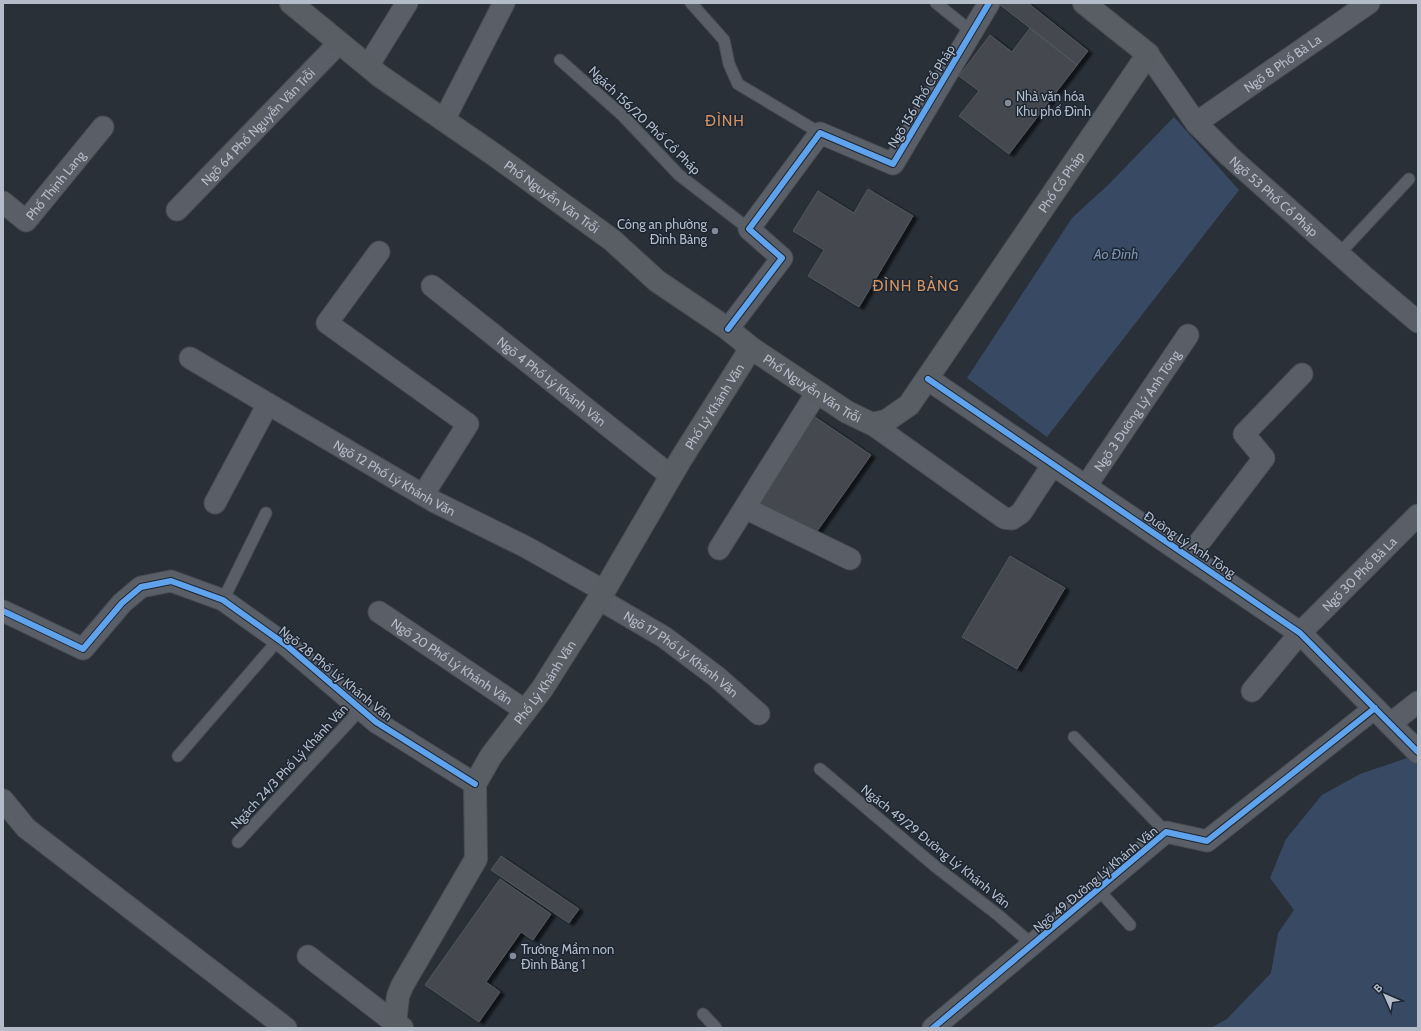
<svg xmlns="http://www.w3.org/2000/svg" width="1421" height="1031" viewBox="0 0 1421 1031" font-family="Cabin,sans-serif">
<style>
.water{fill:#384963}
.building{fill:#444950;stroke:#52575f;filter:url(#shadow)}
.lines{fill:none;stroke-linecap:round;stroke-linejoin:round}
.service-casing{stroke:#484c53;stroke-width:13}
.minor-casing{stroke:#484c53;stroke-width:23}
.tertiary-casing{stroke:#484c53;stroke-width:24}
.secondary-casing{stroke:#484c53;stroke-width:24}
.service{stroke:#5a5e66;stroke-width:11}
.minor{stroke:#5a5e66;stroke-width:21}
.tertiary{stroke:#5a5e66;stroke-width:22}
.secondary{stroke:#595d64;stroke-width:22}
.cycleway-casing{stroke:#1d2633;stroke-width:8}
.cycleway{stroke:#60a3ed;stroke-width:6}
.poi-dot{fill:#848b96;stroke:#1d2633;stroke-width:1.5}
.labels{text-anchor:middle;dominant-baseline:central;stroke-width:3;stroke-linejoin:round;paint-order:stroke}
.street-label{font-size:13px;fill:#b4bcc9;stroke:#1d2633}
.poi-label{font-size:13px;fill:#b4bcc9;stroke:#1d2633;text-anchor:start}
.water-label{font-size:14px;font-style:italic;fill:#7c92b1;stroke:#1d2633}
.quarter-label{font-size:15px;letter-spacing:1px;fill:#d59563;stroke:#1d2633}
</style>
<defs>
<filter id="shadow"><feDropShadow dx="4.5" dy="2.5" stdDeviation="1" flood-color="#0009"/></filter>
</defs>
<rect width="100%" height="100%" fill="#2a3038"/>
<!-- water -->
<path class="water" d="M 1174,117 L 1239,190 L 1047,437 L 967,378 L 1072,218 L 1108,185 Z
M 1413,756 L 1418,761 L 1418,1028 L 1211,1028 L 1227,1019 L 1271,973 L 1278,933 L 1294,910 L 1270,878 L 1286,839 L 1322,795 L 1360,774 Z"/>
<!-- building -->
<path class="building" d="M 998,3 L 1028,3 L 1088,51 L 1077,65 Z
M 1030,28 L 1077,65 L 1009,154 L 959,116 L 979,91 L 959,76 L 990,35 L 1012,52 Z
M 868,189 L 913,216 L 859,307 L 808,276 L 824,250 L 793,231 L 818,191 L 854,213 Z
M 812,415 L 871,455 L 815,534 L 757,502 Z
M 1010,556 L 1065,588 L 1017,669 L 962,637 Z
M 501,856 L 579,909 L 569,923 L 491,870 Z
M 500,879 L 551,914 L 533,940 L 521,932 L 486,982 L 500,992 L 479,1022 L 425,985 Z"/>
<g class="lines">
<defs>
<path id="service" d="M 691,3 L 724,40 L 729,64 L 738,84 L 820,133
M 936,3 L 972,32
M 560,60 L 623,116 L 679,175 L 749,229
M 1339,254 L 1409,179
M 223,600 L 266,513
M 1074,737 L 1166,832
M 178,756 L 279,639
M 820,769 L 936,867 L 998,915 L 1033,945
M 238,842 L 361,709
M 1098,889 L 1130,925
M 703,1014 L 716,1028"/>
<g id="minor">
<path id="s1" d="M 1148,54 L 1196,123 L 1229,156 L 1366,278 L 1418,322"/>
<path d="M 368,66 L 407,3"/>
<path d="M 444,120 L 504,3"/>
<path id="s2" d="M 1196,123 L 1369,3"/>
<path id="s3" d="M 3,202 L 26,221 L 103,127"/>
<path id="s4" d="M 177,210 L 339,43"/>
<path d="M 379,252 L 327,323 L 468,424 L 423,495"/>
<path id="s5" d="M 432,286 L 671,476"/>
<path d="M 728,329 L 782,258 L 749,229 L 820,133 L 893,164 L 989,3"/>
<path id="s6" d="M 190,358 L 435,502 L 526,547 L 604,591"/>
<path d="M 872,424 L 1004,518 L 1012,519 L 1021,513 L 1053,464"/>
<path id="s7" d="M 1086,486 L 1188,335"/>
<path d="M 215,503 L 268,404"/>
<path d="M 745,508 L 850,559"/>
<path d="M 719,549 L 817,392"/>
<path d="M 1189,556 L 1264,458 L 1244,434 L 1302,374"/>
<path id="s8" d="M 599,599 L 664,637 L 717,677 L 759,714"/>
<path d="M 3,611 L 83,649 L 122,603 L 141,587 L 171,581 L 223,600 L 286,645 L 376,722 L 475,784"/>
<path id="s9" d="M 379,612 L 526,711"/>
<path id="s10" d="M 1252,691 L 1300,633 L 1418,515"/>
<path d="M 1390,724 L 1418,702"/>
<path d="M 3,800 L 26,828 L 286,1028"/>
<path d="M 308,956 L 395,1023"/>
<path d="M 933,1028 L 1166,832 L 1207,841 L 1375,708"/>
</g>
<path id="tertiary" d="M 928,379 L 1300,633 L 1418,752"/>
<g id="secondary">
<path id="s11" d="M 291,3 L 380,76 L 496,156 L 612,240 L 657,281 L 728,329 L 751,348 L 847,412 L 872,424 L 886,421 L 909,405 L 1148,54 L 1084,3"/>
<path id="s12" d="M 402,1028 L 395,1023 L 398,996 L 402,986 L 476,859 L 475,784 L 491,756 L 542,689 L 604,591 L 681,459 L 751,348"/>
</g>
</defs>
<!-- service casing -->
<use href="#service" class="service-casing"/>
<!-- minor casing -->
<use href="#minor" class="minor-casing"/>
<!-- tertiary casing -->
<use href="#tertiary" class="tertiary-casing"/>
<!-- secondary casing -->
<use href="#secondary" class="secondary-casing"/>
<!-- service -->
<use href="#service" class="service"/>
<!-- minor -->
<use href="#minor" class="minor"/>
<!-- tertiary -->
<use href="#tertiary" class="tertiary"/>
<!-- secondary -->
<use href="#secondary" class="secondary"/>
<defs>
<path id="cycleway" d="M 728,329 L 782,258 L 749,229 L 820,133 L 893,164 L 989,3
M 928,379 L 1300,633 L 1418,752
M 3,611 L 83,649 L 122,603 L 141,587 L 171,581 L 223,600 L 286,645 L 376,722 L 475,784
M 933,1028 L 1166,832 L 1207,841 L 1375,708"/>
</defs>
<!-- cycleway casing -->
<use href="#cycleway" class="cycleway-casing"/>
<!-- cycleway -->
<use href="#cycleway" class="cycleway"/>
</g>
<!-- markers -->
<g class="poi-dot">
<circle cx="1008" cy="103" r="4"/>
<circle cx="715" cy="231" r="4"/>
<circle cx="513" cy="956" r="4"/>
</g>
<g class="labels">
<!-- street labels -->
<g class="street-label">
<text stroke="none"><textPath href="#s2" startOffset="105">Ngõ 8 Phố Bà La</textPath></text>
<text transform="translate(921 96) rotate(-59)">Ngõ 156 Phố Cổ Pháp</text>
<text transform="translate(645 120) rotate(44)">Ngách 156/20 Phố Cổ Pháp</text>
<text stroke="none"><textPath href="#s4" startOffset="116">Ngõ 64 Phố Nguyễn Văn Trỗi</textPath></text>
<text stroke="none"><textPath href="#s11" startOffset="1031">Phố Cổ Pháp</textPath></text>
<text stroke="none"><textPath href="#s3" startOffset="76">Phố Thịnh Lang</textPath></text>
<text stroke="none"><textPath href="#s11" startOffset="325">Phố Nguyễn Văn Trỗi</textPath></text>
<text stroke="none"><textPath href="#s1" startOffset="191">Ngõ 53 Phố Cổ Pháp</textPath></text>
<text stroke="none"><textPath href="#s5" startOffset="153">Ngõ 4 Phố Lý Khánh Văn</textPath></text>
<text stroke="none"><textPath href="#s11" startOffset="649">Phố Nguyễn Văn Trỗi</textPath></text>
<text stroke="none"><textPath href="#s12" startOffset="716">Phố Lý Khánh Văn</textPath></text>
<text stroke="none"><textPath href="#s7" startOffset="91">Ngõ 3 Đường Lý Anh Tông</textPath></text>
<text stroke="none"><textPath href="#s6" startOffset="237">Ngõ 12 Phố Lý Khánh Văn</textPath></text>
<text transform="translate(1190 544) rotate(34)">Đường Lý Anh Tông</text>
<text stroke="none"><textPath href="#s10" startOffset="159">Ngõ 30 Phố Bà La</textPath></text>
<text stroke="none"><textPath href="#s8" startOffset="99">Ngõ 17 Phố Lý Khánh Văn</textPath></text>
<text stroke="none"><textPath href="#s9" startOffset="88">Ngõ 20 Phố Lý Khánh Văn</textPath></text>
<text transform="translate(336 673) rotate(39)">Ngõ 28 Phố Lý Khánh Văn</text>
<text stroke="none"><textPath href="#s12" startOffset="392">Phố Lý Khánh Văn</textPath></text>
<text transform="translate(289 766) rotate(-47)">Ngách 24/3 Phố Lý Khánh Văn</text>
<text transform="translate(936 846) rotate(39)">Ngách 49/29 Đường Lý Khánh Văn</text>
<text transform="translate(1095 879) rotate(-40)">Ngõ 49 Đường Lý Khánh Văn</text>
</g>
<!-- poi labels -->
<g class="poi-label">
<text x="1016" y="96">Nhà văn hóa<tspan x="1016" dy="15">Khu phố Đình</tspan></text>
<text x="707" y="224" text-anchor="end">Công an phường<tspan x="707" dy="15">Đình Bảng</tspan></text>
<text x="521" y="949">Trường Mầm non<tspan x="521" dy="15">Đình Bảng 1</tspan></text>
</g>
<!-- water labels -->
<g class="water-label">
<text x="1116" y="254">Ao Đình</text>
</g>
<!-- quarter labels -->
<g class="quarter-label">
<text x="725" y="121">ĐÌNH</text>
<text x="916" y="286">ĐÌNH BẢNG</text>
</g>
</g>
<!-- border -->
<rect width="1421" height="1031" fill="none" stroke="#b4bcc9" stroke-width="8"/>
<!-- north arrow -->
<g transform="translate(1385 995) rotate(315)" stroke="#1d2633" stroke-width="3" paint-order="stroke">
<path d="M0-3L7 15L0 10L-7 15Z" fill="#b4bcc9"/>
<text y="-6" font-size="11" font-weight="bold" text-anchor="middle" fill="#b4bcc9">B</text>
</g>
</svg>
